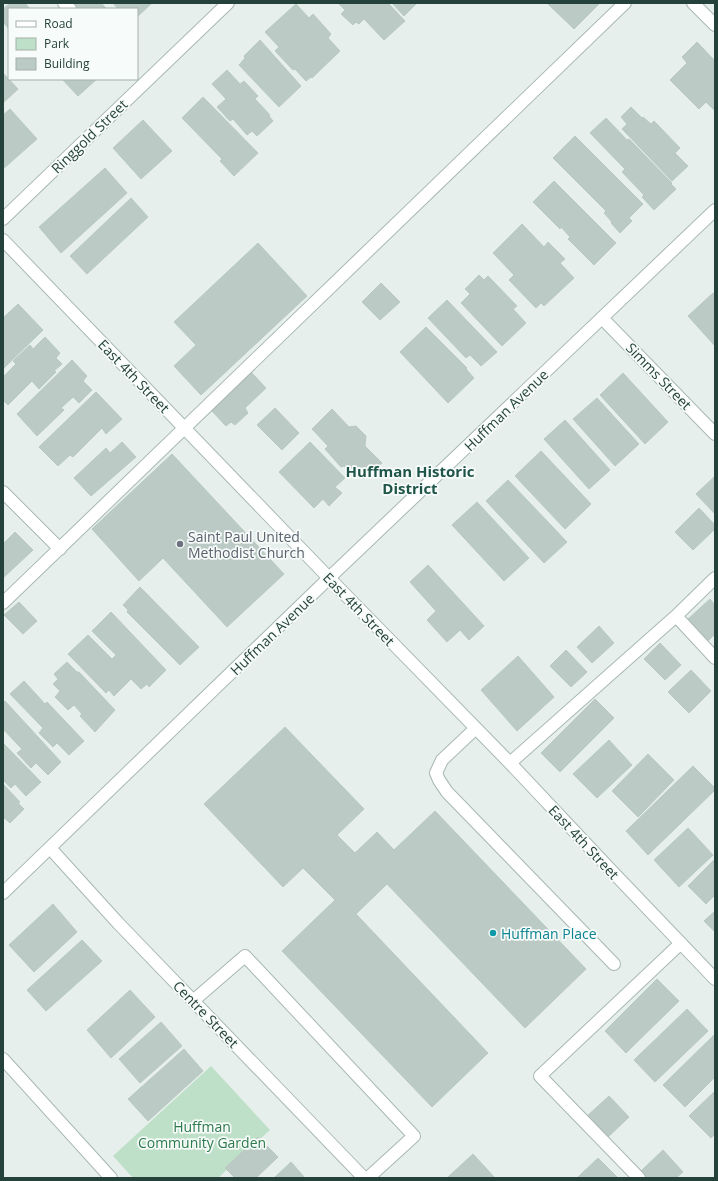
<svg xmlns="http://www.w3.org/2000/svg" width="718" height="1181" viewBox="0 0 718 1181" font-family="'Open Sans',sans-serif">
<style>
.green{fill:#bfe0c8}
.building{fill:#bbcac4;stroke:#b8c9c2}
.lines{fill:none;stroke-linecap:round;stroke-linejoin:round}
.minor-casing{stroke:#a8b8b2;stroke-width:14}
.minor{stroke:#fff;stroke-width:12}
.worship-dot{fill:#6b7280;stroke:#f7fbf9;stroke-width:1.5}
.culture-dot{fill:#0f9aa8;stroke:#f7fbf9;stroke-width:1.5}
.labels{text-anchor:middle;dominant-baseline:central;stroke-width:3.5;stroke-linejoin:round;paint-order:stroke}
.street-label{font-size:14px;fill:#24423a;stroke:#f7fbf9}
.worship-label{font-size:14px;fill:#5b616d;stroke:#f7fbf9;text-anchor:start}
.culture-label{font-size:14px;fill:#0d838f;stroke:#f7fbf9;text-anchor:start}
.park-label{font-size:14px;fill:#2d7a4b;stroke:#f7fbf9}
.neighbourhood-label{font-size:15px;font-weight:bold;fill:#1f5548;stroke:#f7fbf9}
</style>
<rect width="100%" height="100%" fill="#e6efeb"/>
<!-- green -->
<path class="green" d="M 211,1066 L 270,1130 L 218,1178 L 133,1178 L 113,1156 Z"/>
<!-- building -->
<path class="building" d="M 10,3 L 25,3 L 30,9 L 9,9 L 9,29 L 3,22 L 3,9 Z
M 73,3 L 101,3 L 107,9 L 79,9 Z
M 113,3 L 152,3 L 137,17 L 137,9 L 118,9 Z
M 338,3 L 388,3 L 405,21 L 384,40 L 364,19 L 359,24 L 356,22 L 353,25 L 341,14 L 345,10 Z
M 392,3 L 417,3 L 404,16 Z
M 547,3 L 600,3 L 574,29 Z
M 296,4 L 309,18 L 313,14 L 331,34 L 328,38 L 340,51 L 312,78 L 311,77 L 306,81 L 295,69 L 293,70 L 275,51 L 279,47 L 265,32 Z
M 260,40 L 301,86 L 279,107 L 239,65 L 245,58 L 244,56 Z
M 697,42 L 715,61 L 715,111 L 706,102 L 699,109 L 670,80 L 687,63 L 682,57 Z
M 227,70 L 240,84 L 244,81 L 258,96 L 255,99 L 270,115 L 269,116 L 273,121 L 257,136 L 252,131 L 247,135 L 233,119 L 230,121 L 217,107 L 226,99 L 212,84 Z
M 3,73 L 18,89 L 3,103 Z
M 62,79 L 97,79 L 78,96 Z
M 203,97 L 258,153 L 234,176 L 220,161 L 222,159 L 182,118 Z
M 631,107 L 642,118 L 643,117 L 651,124 L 654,121 L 680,148 L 675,153 L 688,166 L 672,181 L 622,129 L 627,124 L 621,117 Z
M 10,109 L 37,139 L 3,169 L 3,115 Z
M 606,118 L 627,140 L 629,139 L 672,183 L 671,184 L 676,189 L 654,210 L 642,197 L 644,195 L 622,172 L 625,169 L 590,133 Z
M 143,120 L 172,151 L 141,179 L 113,148 Z
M 575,136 L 643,204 L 629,218 L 632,221 L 620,233 L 611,223 L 612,222 L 604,213 L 606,211 L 553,158 Z
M 105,168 L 127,193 L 61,253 L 39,227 Z
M 554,181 L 616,243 L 594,265 L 568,239 L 570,237 L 561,227 L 560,229 L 533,202 Z
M 131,198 L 148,217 L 87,274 L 70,256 Z
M 522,224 L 544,247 L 548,242 L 565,259 L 560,263 L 574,278 L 544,306 L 541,303 L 536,308 L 509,280 L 514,275 L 493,253 Z
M 258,243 L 307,296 L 201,395 L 174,366 L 196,345 L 174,322 Z
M 479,275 L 484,280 L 488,276 L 517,306 L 513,309 L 526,323 L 502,346 L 461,303 L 470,294 L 465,289 Z
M 381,283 L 400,302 L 380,320 L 362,302 Z
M 713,293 L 715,295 L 715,346 L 688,316 Z
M 447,300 L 497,352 L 481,366 L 470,355 L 466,358 L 428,318 Z
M 18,304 L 43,330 L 4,368 L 3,367 L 3,318 Z
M 426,327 L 467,368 L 466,369 L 474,378 L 448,403 L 400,352 Z
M 45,337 L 60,353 L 56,358 L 62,364 L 54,371 L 56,372 L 39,389 L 32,381 L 8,405 L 3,400 L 3,377 L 16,364 L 13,361 L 30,345 L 33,349 Z
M 72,360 L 87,376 L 83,381 L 92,390 L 79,403 L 73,397 L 61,408 L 64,410 L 37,436 L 17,414 Z
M 251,372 L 266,388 L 245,408 L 248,413 L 235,425 L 231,422 L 226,426 L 211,410 Z
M 623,373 L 668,422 L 645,444 L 600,395 Z
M 96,392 L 122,419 L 106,434 L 102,428 L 73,457 L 70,455 L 58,466 L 39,447 Z
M 597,398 L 639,444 L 615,466 L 573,419 Z
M 275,408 L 299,433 L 282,450 L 257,425 Z
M 332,409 L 349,427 L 356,426 L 366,436 L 365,446 L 382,463 L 364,479 L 354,472 L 351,474 L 344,466 L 341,467 L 325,449 L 328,446 L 312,429 Z
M 565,420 L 610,470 L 589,489 L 544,439 Z
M 122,442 L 136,457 L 91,496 L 74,478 L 106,448 L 110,453 Z
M 310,442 L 345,478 L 335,487 L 342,493 L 329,506 L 323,499 L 314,508 L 279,472 Z
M 541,451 L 591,504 L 565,529 L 515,476 Z
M 172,454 L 284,574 L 227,627 L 163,558 L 139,581 L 92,529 Z
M 715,476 L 715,514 L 696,494 Z
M 508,480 L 567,542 L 544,563 L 486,501 Z
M 477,502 L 529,558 L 504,581 L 452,525 Z
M 699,508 L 715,525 L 715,529 L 693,550 L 675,532 Z
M 15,532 L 33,550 L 3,578 L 3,544 Z
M 428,565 L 484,626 L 469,640 L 460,630 L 447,642 L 427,620 L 436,611 L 410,582 Z
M 140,587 L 199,647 L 180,665 L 127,612 L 128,610 L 123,605 Z
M 710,599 L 715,605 L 715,634 L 707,642 L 687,620 Z
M 19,602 L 37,621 L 23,634 L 4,615 Z
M 111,612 L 166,670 L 149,687 L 147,684 L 141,689 L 131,679 L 114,696 L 109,690 L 106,693 L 68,654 L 88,635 L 112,659 L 116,655 L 92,631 Z
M 599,626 L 614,643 L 592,663 L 577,647 Z
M 660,643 L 681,665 L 665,680 L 644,659 Z
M 566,650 L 587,672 L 571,687 L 550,666 Z
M 518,656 L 554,697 L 517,731 L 481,690 Z
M 67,662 L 77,672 L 79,672 L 115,710 L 95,732 L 80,716 L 82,714 L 74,705 L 68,710 L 55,697 L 60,691 L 53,684 L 58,679 L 54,674 Z
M 691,670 L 711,691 L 689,713 L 668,692 Z
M 24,681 L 45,704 L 47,702 L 84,741 L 69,755 L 57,743 L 53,747 L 39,733 L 43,728 L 10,694 Z
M 595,699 L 614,718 L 560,772 L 541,753 Z
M 5,701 L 61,762 L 48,775 L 36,763 L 31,768 L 17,753 L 22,749 L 3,729 L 3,703 Z
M 285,727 L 364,809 L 337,835 L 355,853 L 377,832 L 394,850 L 435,811 L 586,969 L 525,1028 L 387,884 L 356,914 L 488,1053 L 432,1107 L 282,951 L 335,900 L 303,868 L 283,887 L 204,804 Z
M 609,740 L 632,765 L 597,798 L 573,774 Z
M 3,743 L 41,782 L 26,796 L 15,784 L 11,788 L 3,780 Z
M 648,754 L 674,780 L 638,817 L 612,791 Z
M 693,766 L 715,788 L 715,790 L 648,855 L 626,831 Z
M 3,784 L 20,802 L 18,803 L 24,809 L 10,823 L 3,817 Z
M 688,828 L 713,855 L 679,887 L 654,860 Z
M 715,859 L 715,895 L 706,904 L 688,886 Z
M 53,904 L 77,932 L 34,972 L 9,945 Z
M 715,911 L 715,932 L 704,921 Z
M 82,940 L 102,961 L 46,1011 L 27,990 Z
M 657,979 L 679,1001 L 626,1053 L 605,1031 Z
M 130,990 L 155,1017 L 111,1058 L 87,1030 Z
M 687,1009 L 708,1031 L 655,1082 L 634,1060 Z
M 161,1022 L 182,1046 L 140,1083 L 119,1059 Z
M 715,1034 L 715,1077 L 685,1107 L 663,1085 Z
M 184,1049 L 203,1071 L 148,1121 L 128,1099 Z
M 715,1091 L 715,1134 L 711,1138 L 689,1116 Z
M 609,1096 L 629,1117 L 606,1139 L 586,1117 Z
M 258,1137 L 278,1157 L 256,1178 L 235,1178 L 225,1168 Z
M 663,1150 L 683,1172 L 676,1178 L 645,1178 L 640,1172 Z
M 473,1154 L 495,1178 L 447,1178 Z
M 598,1158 L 618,1178 L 577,1178 Z
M 291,1162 L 305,1178 L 274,1178 Z"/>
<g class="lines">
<defs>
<path id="minor" d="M 64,3 L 70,9
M 693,3 L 715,25
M 3,219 L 228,3
M 3,240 L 329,578 L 510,763 L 607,866 L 715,979
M 602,318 L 715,434
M 3,492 L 60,549
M 3,603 L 625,3
M 676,616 L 715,658
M 476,728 L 442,760 L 436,773 L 439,780 L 447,792 L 614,964
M 510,763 L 676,616 L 715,578
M 50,848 L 118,923 L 364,1178
M 3,893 L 329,578 L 715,210
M 193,1001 L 245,956 L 414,1136 L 368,1178
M 3,1059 L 111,1178
M 639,1178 L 540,1076 L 681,943"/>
</defs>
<!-- minor casing -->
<use href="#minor" class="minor-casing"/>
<!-- minor -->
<use href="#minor" class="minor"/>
</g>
<!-- markers -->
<circle class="worship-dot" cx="180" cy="544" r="4"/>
<circle class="culture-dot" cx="493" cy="933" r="4"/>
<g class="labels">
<!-- street labels -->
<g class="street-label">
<text transform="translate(89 136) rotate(-44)">Ringgold Street</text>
<text transform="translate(134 376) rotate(46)">East 4th Street</text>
<text transform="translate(659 376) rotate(46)">Simms Street</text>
<text transform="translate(506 410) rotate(-44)">Huffman Avenue</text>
<text transform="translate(359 609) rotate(46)">East 4th Street</text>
<text transform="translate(272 634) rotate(-44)">Huffman Avenue</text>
<text transform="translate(584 842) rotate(47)">East 4th Street</text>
<text transform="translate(206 1014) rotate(46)">Centre Street</text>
</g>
<!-- worship labels -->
<g class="worship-label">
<text x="188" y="536">Saint Paul United<tspan x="188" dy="16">Methodist Church</tspan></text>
</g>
<!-- culture labels -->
<g class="culture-label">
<text x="501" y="933">Huffman Place</text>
</g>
<!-- park labels -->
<g class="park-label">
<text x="202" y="1126">Huffman<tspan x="202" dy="16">Community Garden</tspan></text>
</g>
<!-- neighbourhood labels -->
<g class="neighbourhood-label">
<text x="410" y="471">Huffman Historic<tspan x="410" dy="17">District</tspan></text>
</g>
</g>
<!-- border -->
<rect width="718" height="1181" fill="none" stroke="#24423a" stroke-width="8"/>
<!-- legend -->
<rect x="8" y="8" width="130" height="72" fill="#f7fbf9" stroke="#a3b1ad"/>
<rect x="16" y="21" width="20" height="6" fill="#ffffff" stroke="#a3b1ad"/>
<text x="44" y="28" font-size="12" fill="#24423a">Road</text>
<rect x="16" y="38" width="20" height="12" fill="#bfe0c8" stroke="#a3b1ad"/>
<text x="44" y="48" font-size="12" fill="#24423a">Park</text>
<rect x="16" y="58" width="20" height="12" fill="#bbcac4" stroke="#a3b1ad"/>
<text x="44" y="68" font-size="12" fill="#24423a">Building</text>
</svg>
